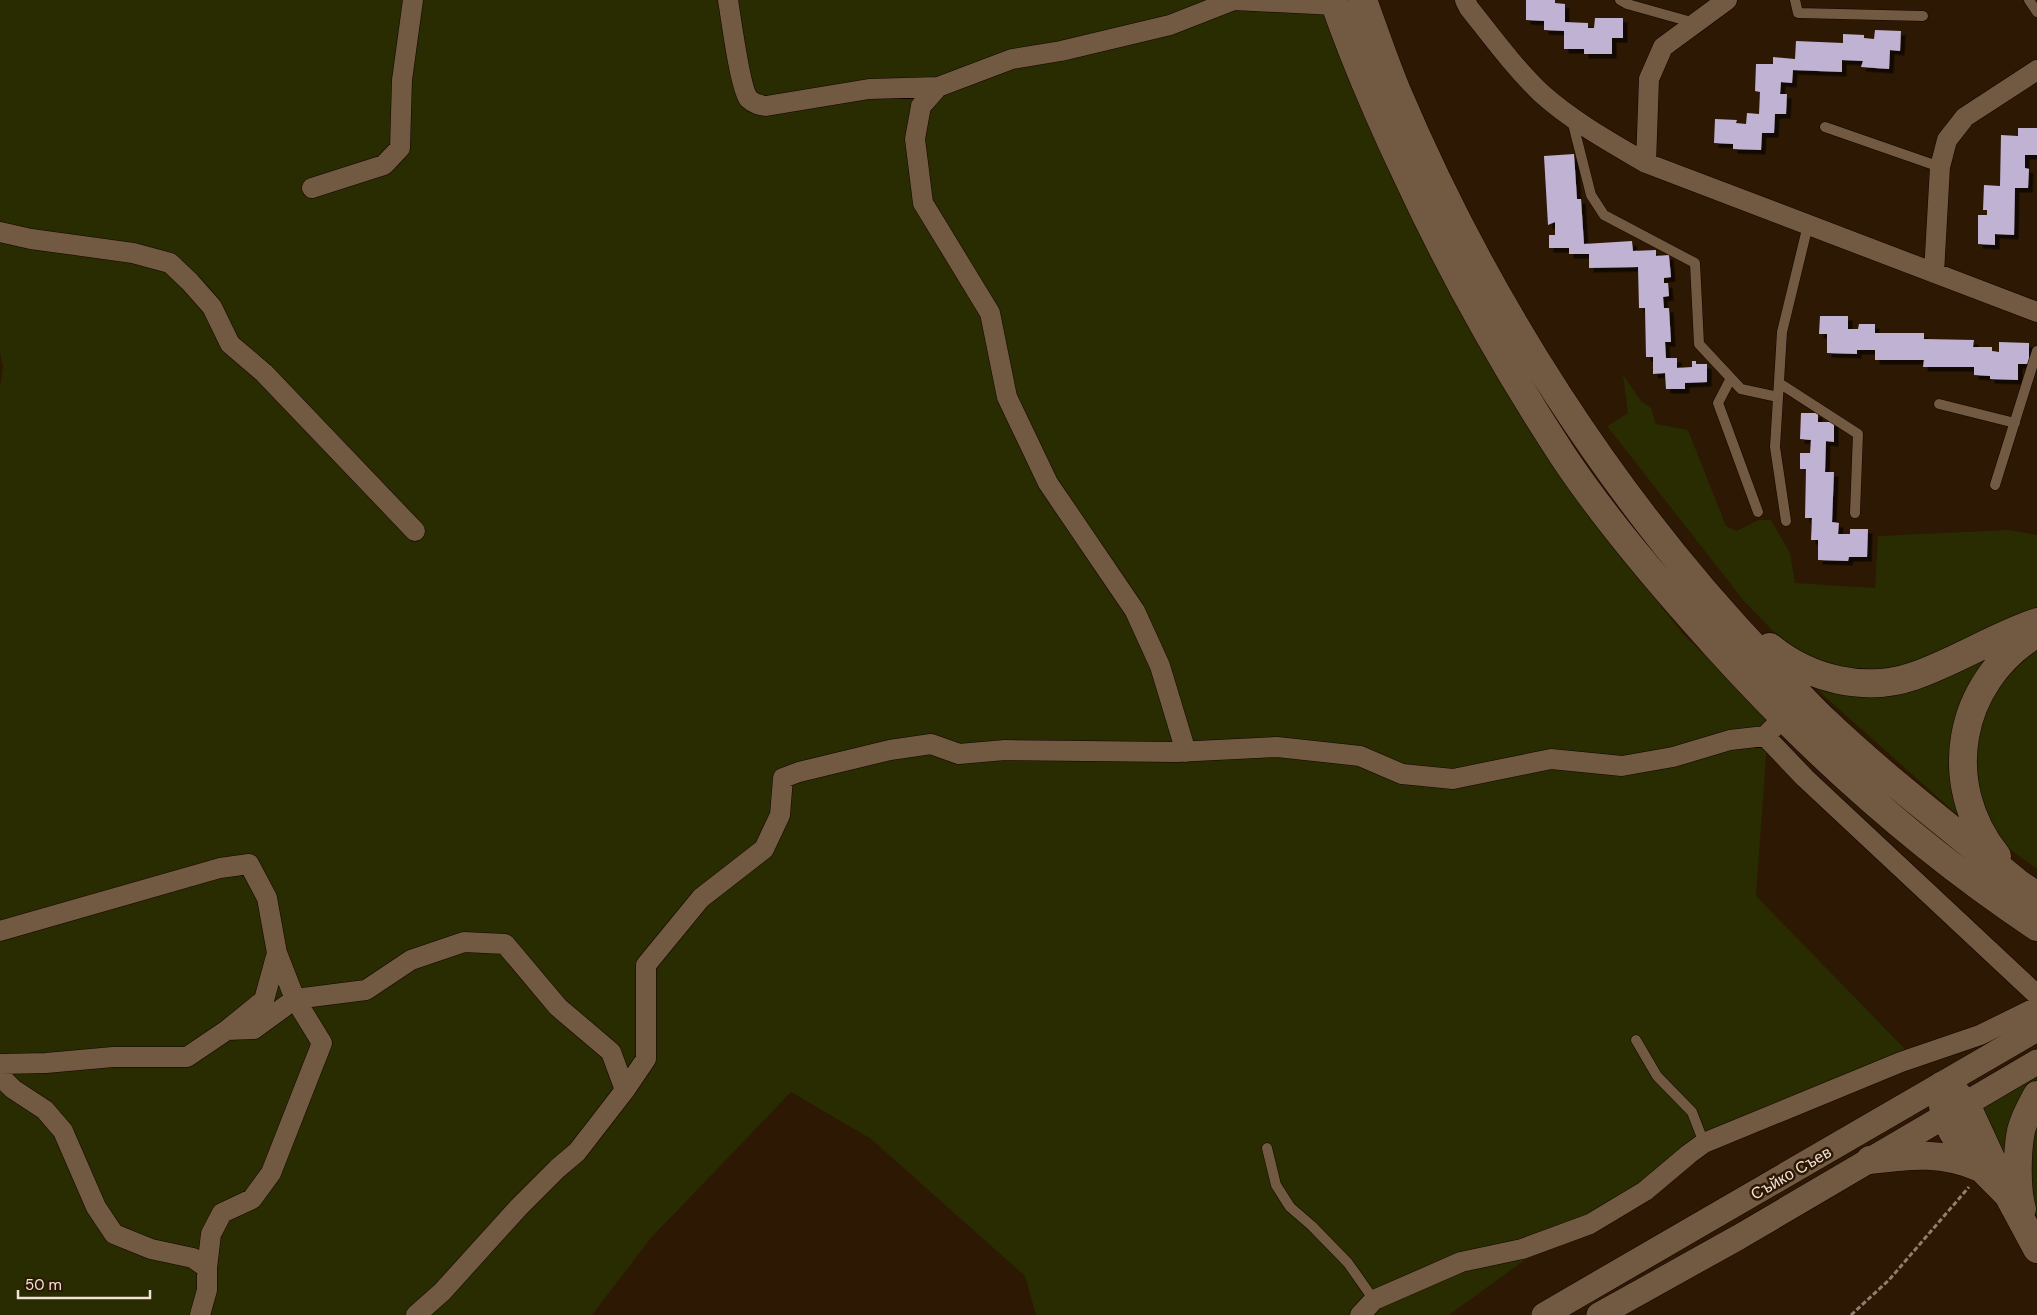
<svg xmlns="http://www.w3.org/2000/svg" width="2037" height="1315" viewBox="0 0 2037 1315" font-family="'DM Sans',sans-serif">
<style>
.green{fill:#292b00}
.building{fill:#c0b2d2;filter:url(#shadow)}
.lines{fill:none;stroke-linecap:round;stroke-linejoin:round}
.service-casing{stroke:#140300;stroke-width:11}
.minor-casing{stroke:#140300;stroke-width:21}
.tertiary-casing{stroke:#140300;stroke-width:26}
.secondary-casing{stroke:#140300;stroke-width:29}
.path{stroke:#907f6e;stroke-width:3;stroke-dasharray:5 2.5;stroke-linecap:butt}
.service{stroke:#715942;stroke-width:10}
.minor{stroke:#715942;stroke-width:20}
.tertiary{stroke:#715942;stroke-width:25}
.secondary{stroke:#715942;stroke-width:28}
.labels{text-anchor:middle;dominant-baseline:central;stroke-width:5;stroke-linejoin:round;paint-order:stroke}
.street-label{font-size:16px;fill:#f1e2d5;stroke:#2c1803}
</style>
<defs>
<filter id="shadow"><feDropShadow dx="4.5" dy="4.5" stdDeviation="0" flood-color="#0009"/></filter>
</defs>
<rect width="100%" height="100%" fill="#2c1803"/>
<!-- green -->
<path class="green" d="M 0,0 L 1326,0 L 1598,526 L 1684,635 L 1769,716 L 1756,896 L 1905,1049 L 1584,1217 L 1449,1315 L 1036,1315 L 1025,1276 L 871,1139 L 791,1092 L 650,1239 L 592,1315 L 0,1315 L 0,387 L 3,367 L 0,352 Z
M 1623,375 L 1641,401 L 1651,408 L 1656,424 L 1688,430 L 1726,526 L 1737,531 L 1758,520 L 1771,520 L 1790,553 L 1795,583 L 1875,588 L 1878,536 L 2009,530 L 2037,535 L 2037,607 L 1923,663 L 1875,671 L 1824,666 L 1795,649 L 1772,630 L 1744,601 L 1607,426 L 1628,413 Z
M 2037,643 L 2037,869 L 2007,847 L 1982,811 L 1974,750 L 1992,689 Z
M 2002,644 L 1990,663 L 1964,819 L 1961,818 L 1813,686 L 1837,687 Z
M 2037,1077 L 2028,1092 L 2009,1170 L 1982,1111 L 1984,1108 Z
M 2037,1116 L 2037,1216 C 2022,1181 2030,1152 2037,1116 Z"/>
<!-- building -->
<path class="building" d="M 1526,0 L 1555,0 L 1555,3 L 1565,4 L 1565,22 L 1588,23 L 1588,28 L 1594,28 L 1595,18 L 1623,18 L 1623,38 L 1612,38 L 1612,54 L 1584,54 L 1584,49 L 1564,49 L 1564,31 L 1544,30 L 1544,21 L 1526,20 Z
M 1875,30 L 1901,31 L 1900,51 L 1890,50 L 1889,69 L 1861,67 L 1863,61 L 1842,60 L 1842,72 L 1793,70 L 1792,83 L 1781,82 L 1780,94 L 1787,94 L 1786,114 L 1775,114 L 1774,133 L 1762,133 L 1761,150 L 1733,149 L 1733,144 L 1714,143 L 1715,119 L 1737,120 L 1736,123 L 1746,124 L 1747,113 L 1759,114 L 1760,92 L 1755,91 L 1756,64 L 1773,64 L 1773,57 L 1795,59 L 1796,41 L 1843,43 L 1843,34 L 1864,35 L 1864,38 L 1874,39 Z
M 2018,128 L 2037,128 L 2037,155 L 2025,155 L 2025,168 L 2029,169 L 2028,188 L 2015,188 L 2014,235 L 1995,234 L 1995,245 L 1978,244 L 1978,215 L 1987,215 L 1987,210 L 1983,210 L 1984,185 L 2000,186 L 2001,135 L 2018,136 Z
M 1574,154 L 1577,199 L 1581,199 L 1584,244 L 1632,241 L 1633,251 L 1656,250 L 1656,256 L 1669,255 L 1671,277 L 1664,278 L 1664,283 L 1668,283 L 1669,296 L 1663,297 L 1664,308 L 1669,308 L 1671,342 L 1665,342 L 1666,358 L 1677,358 L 1677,368 L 1692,367 L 1692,361 L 1696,361 L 1696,364 L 1707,364 L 1707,382 L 1685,383 L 1685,389 L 1666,389 L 1665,373 L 1653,374 L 1653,357 L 1646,357 L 1645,308 L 1639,308 L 1638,267 L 1589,268 L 1589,254 L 1569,254 L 1569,248 L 1549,248 L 1549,235 L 1555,235 L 1555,222 L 1548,225 L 1544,156 Z
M 1820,316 L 1848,316 L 1848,329 L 1858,329 L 1859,324 L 1875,324 L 1875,333 L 1924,333 L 1924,339 L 1974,340 L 1973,347 L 1992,347 L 1992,351 L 1999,352 L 1999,342 L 2029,343 L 2029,364 L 2018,364 L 2018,380 L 1990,379 L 1990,376 L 1974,375 L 1974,367 L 1923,367 L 1924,360 L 1875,360 L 1875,350 L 1857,350 L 1857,354 L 1827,353 L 1827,334 L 1819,334 Z
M 1801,413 L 1818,413 L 1818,422 L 1834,422 L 1834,442 L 1826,441 L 1825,472 L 1834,472 L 1832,522 L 1839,523 L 1838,534 L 1850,534 L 1850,529 L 1868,529 L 1867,557 L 1849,557 L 1848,561 L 1818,560 L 1818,540 L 1811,540 L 1812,518 L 1805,518 L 1806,469 L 1800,469 L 1800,453 L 1810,453 L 1811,440 L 1800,439 Z"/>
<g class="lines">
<defs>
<path id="service" d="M 1620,0 L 1627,4 L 1695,23
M 1795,0 L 1798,13 L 1923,16
M 2029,0 L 2037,12
M 1572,120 L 1591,195 L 1604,215 L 1695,263 L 1699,344 L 1741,389 L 1778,397
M 1825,127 L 1940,167
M 1731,378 L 1718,403 L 1758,512
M 1779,383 L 1858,434 L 1855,513
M 1939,404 L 2015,423
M 1995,485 L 2037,351
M 1786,521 L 1775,447 L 1782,332 L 1808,225
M 1636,1040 L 1657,1076 L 1692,1112 L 1704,1143
M 1267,1148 L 1276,1185 L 1290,1207 L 1312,1226 L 1348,1263 L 1374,1300"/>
<path id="minor" d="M 728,0 C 731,17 740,89 749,99 C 754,104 760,105 766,106 L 869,89 L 938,87 L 1012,59 L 1061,51 L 1170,25 L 1234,0 L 1335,5
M 1465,0 L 1469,8 C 1492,37 1514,67 1541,93 C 1572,121 1610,142 1646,163 L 2037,312
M 938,87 L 921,106 L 915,139 L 923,203 L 990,313 L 1007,397 L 1048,483 L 1135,611 L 1160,666 L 1186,752
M 1646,163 L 1649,79 L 1663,47 L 1727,0
M 312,188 L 384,165 L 400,148 L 402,80 L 413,0
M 0,232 L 31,239 L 133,253 L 170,263 L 190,282 L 212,307 L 230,344 L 264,373 L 415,531
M 1934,273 L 1940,167 L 1947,140 L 1965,117 L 2037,70
M 1765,736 L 1805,778 L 2037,995
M 0,931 L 220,868 L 249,864 L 267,898 L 277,953 L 264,1000 L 227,1030 L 187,1057 L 113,1057 L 46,1063 L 0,1064
M 227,1030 L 254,1029 L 295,999 L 366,990 L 411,960 L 464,942 L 505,944 L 558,1007 L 611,1052 L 625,1090
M 0,1076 L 13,1089 L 45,1110 L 63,1131 L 96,1207 L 114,1234 L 151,1249 L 193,1258 L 207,1268 L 207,1290 L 200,1315
M 207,1268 L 211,1234 L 222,1213 L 252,1199 L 271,1173 L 322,1043 L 295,999 L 277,953
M 416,1315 L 442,1292 L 518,1208 L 558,1168 L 577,1152 L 625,1090 L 646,1059 L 646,965 L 701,898 L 764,849 L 780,815 L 783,778 L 799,772 L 890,750 L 931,744 L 959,754 L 1005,750 L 1176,752 L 1277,747 L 1360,756 L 1402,774 L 1453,779 L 1551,759 L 1622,766 L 1673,757 L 1730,740 L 1765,736 L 1783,718
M 1360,1315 L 1374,1300 L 1461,1262 L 1522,1249 L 1590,1224 L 1645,1191 L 1689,1154 L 1704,1143 L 1901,1062 L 1980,1035 L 2037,1007"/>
<path id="tertiary" d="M 1544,1315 L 2037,1029
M 1599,1315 L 1739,1237 L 2037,1062"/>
<path id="secondary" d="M 1334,0 C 1339,17 1346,34 1352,50 C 1369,93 1387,134 1407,176 C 1452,273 1504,366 1563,456 C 1601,513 1646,567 1692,619 C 1794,736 1908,841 2037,927
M 1363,0 C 1374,30 1384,60 1396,89 C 1485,300 1615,504 1774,668 C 1791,686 1807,704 1825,721 C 1886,779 1953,830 2018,883 L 2037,896
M 1770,647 C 1809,679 1865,693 1914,676 C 1957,661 1995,636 2037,622
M 1997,856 C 1939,784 1957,682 2036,634
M 1870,1160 C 1912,1155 1941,1151 1981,1168
M 2008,1195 C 1981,1166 1935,1131 1943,1085 L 1952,1089 L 1966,1104 L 2008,1195 L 2037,1249
M 2022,1209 C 2016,1188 2017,1151 2021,1131 C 2024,1118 2031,1106 2037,1095"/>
</defs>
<!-- service casing -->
<use href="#service" class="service-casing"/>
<!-- minor casing -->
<use href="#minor" class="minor-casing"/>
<!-- tertiary casing -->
<use href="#tertiary" class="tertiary-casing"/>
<!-- secondary casing -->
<use href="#secondary" class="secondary-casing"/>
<!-- path -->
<path class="path" d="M 1851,1315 L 1889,1280 L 1969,1187"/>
<!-- service -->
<use href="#service" class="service"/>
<!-- minor -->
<use href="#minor" class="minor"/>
<!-- tertiary -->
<use href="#tertiary" class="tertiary"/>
<!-- secondary -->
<use href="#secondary" class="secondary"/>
</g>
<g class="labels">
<!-- street labels -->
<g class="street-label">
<text transform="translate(1791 1173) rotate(-30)">Съйко Съев</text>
</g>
</g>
<!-- scale -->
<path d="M18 1290v8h132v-8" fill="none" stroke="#f1e2d5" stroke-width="2.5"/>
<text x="25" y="1290" font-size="15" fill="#f1e2d5" stroke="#2c1803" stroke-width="4" paint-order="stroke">50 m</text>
</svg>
